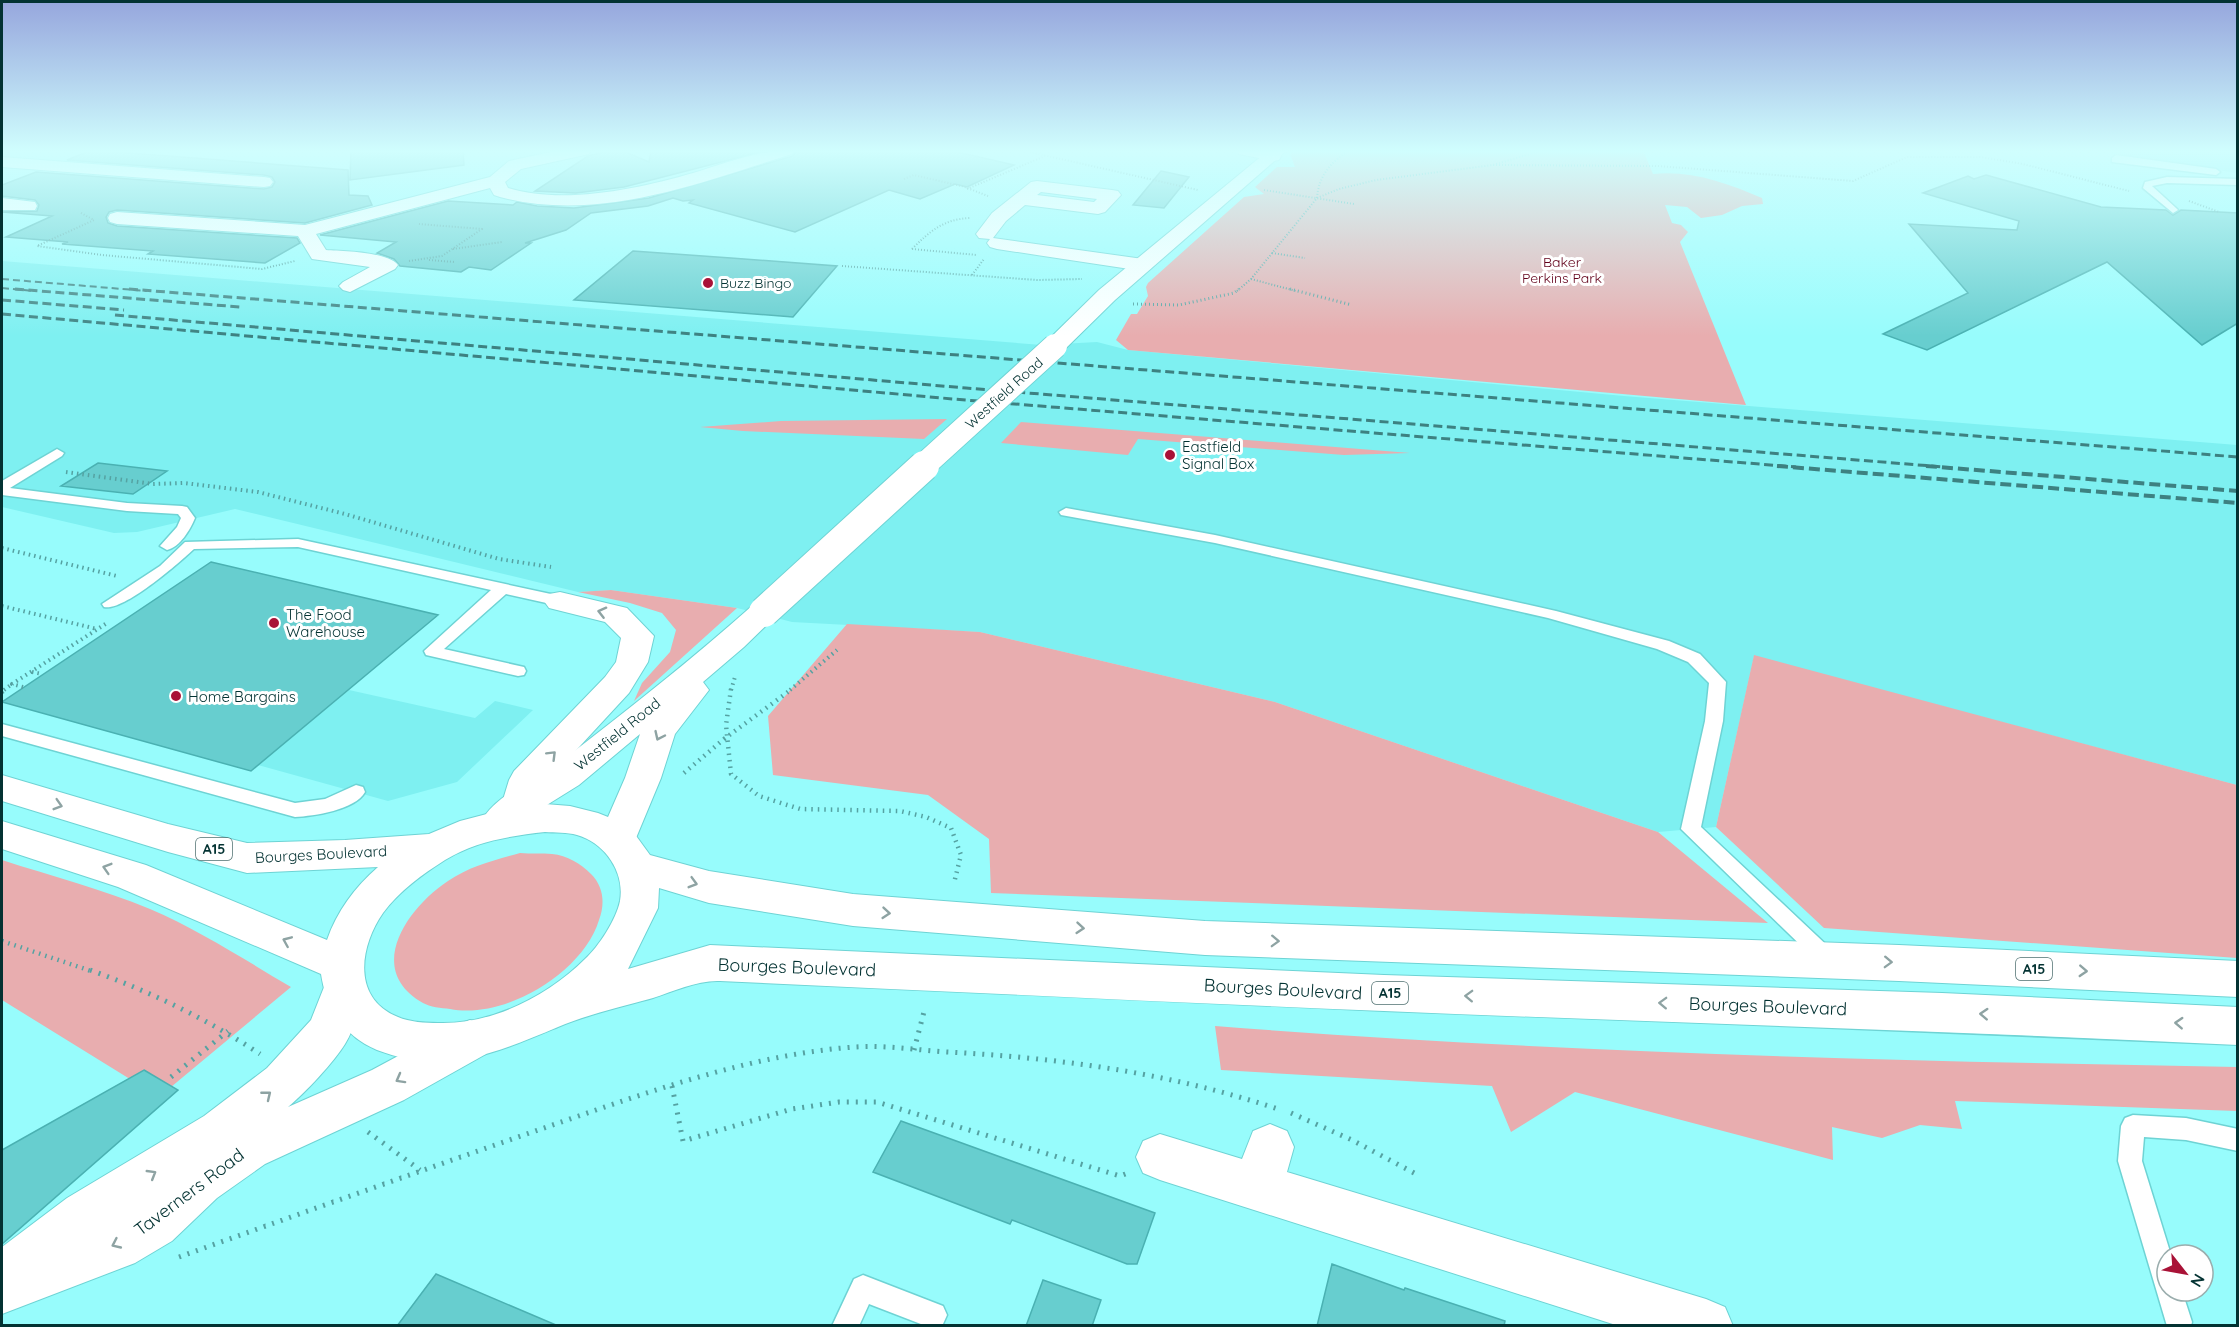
<svg xmlns="http://www.w3.org/2000/svg" width="2239" height="1327" viewBox="0 0 2239 1327" font-family="Quicksand,sans-serif">
<style>
.built{fill:#7ef0f1}
.green{fill:#e8adaf}
.building{fill:#67cecf;stroke:#4ab1b2;stroke-width:1.5}
.lines{fill:none;stroke-linecap:round;stroke-linejoin:round}
.service-casing{stroke:#6ed3d4;stroke-width:3}
.minor-casing{stroke:#6ed3d4;stroke-width:2}
.tertiary-casing{stroke:#6ed3d4;stroke-width:2}
.primary-casing{stroke:#6ed3d4;stroke-width:2}
.path-far4{stroke:#55a2a2;stroke-width:2;stroke-dasharray:1 2;stroke-linecap:butt}
.path-far3{stroke:#55a2a2;stroke-width:3;stroke-dasharray:1 3;stroke-linecap:butt}
.path-far2{stroke:#55a2a2;stroke-width:4;stroke-dasharray:1.5 4;stroke-linecap:butt}
.path-far1{stroke:#55a2a2;stroke-width:4.5;stroke-dasharray:1.5 5;stroke-linecap:butt}
.path{stroke:#55a2a2;stroke-width:5;stroke-dasharray:2 7;stroke-linecap:butt}
.service{fill:#fff;fill-rule:evenodd}
.minor{fill:#fff;fill-rule:evenodd}
.tertiary{fill:#fff;fill-rule:evenodd}
.primary{fill:#fff;fill-rule:evenodd}
.rail-far2{stroke:#3d8181;stroke-width:2;stroke-dasharray:7 4;stroke-linecap:butt}
.rail-far1{stroke:#3d8181;stroke-width:3;stroke-dasharray:9 4.5;stroke-linecap:butt}
.rail{stroke:#3d8181;stroke-width:4;stroke-dasharray:11 5;stroke-linecap:butt}
.tertiary-bridge-far1-casing{stroke:#6ed3d4;stroke-width:26;stroke-linecap:butt}
.tertiary-bridge-casing{stroke:#6ed3d4;stroke-width:32;stroke-linecap:butt}
.tertiary-bridge-far1{stroke:#fff;stroke-width:24}
.tertiary-bridge{stroke:#fff;stroke-width:30}
.oneway{stroke:#8ea3a3}
.poi-dot{fill:#a91237;stroke:#fff;stroke-width:2}
.labels{text-anchor:middle;dominant-baseline:central;stroke-width:6;stroke-linejoin:round;paint-order:stroke}
.far-park-label{font-size:14px;fill:#62011a;stroke:#fff}
.far-poi-label{font-size:14px;fill:#033232;stroke:#fff;text-anchor:start}
.far-street-label{font-size:14px;fill:#033232;stroke:#fff}
.shield{fill:#fff;stroke:#4f7070;stroke-width:1.5}
.shield-label{font-size:14px;font-weight:bold;fill:#033232}
.poi-label{font-size:15px;fill:#033232;stroke:#fff;text-anchor:start}
.street-label{font-size:15px;fill:#033232;stroke:#fff}
.near-street-label{font-size:18px;fill:#033232;stroke:#fff}
</style>
<rect width="100%" height="100%" fill="#97fcfc"/>
<!-- built -->
<path class="built" d="M 2094,150 L 2237,150 L 2237,173 L 2173,163 Z
M 2,261 L 1042,345 L 1097,342 L 1128,350 L 1624,396 L 2237,445 L 2237,785 L 1754,656 L 1716,827 L 1658,832 L 1275,702 L 980,632 L 792,622 L 737,608 L 611,590 L 578,592 L 235,509 L 137,532 L 114,533 L 2,507 Z
M 349,690 L 475,718 L 495,701 L 533,710 L 457,782 L 388,801 L 258,765 Z"/>
<!-- green -->
<path class="green" d="M 1295,150 L 1643,150 L 1653,174 C 1691,170 1727,183 1762,198 L 1763,204 L 1742,206 L 1722,215 L 1701,218 L 1687,207 L 1665,205 L 1672,223 L 1681,225 L 1688,232 L 1680,242 L 1746,405 L 1128,350 L 1116,340 L 1131,314 L 1137,314 L 1148,296 L 1146,287 L 1148,283 L 1244,197 L 1264,194 L 1255,187 L 1277,167 L 1295,167 L 1290,154 Z
M 947,419 L 924,439 L 743,431 L 700,427 L 781,421 Z
M 1021,422 L 1410,453 L 1344,455 L 1138,439 L 1128,455 L 1001,443 Z
M 611,590 L 737,608 L 634,701 L 642,683 L 670,652 L 676,630 L 662,613 L 630,603 L 578,592 Z
M 847,624 L 980,632 L 1275,702 L 1658,832 L 1768,923 L 991,893 L 989,839 L 928,795 L 773,775 L 768,716 Z
M 1754,655 L 2237,785 L 2237,958 L 1824,928 L 1716,827 Z
M 520,853 C 531,854 542,853 552,854 C 567,855 581,864 591,874 C 604,887 605,904 599,920 C 583,973 504,1020 450,1009 C 441,1008 430,1007 423,1003 C 364,970 407,908 448,881 C 470,866 495,860 520,853 Z
M 2,860 C 51,876 102,889 150,909 C 199,930 245,960 291,987 L 159,1097 L 2,1000 Z
M 1215,1026 C 1555,1053 1897,1061 2237,1067 L 2237,1111 L 1955,1101 L 1962,1129 L 1920,1125 L 1882,1138 L 1832,1127 L 1833,1160 L 1575,1092 L 1511,1132 L 1492,1086 L 1221,1070 Z"/>
<!-- building -->
<path class="building" d="M 91,150 L 348,170 L 349,195 L 368,196 L 372,205 L 305,223 L 117,210 L 109,212 L 106,217 L 108,223 L 117,226 L 297,238 L 300,243 L 265,263 L 148,254 L 153,251 L 62,244 L 68,242 L 6,237 L 52,216 L 2,212 L 37,211 L 39,205 L 35,200 L 2,196 L 2,185 L 36,172 L 264,189 L 272,187 L 275,182 L 272,177 L 264,175 L 67,160 Z
M 351,150 L 463,150 L 464,165 L 350,180 Z
M 611,150 L 621,150 L 649,162 L 651,150 L 768,150 L 624,187 L 576,193 L 535,191 L 588,156 Z
M 796,150 L 949,150 L 1014,165 L 967,187 L 955,184 L 920,199 L 889,190 L 795,232 L 689,203 L 693,200 L 683,201 L 673,198 L 648,206 L 591,213 L 566,230 L 525,243 L 531,243 L 491,270 L 469,267 L 461,272 L 400,266 L 394,259 L 377,253 L 396,242 L 320,235 L 448,201 L 513,205 L 517,202 L 537,206 L 574,208 L 649,198 L 793,156 Z
M 1161,171 L 1189,177 L 1164,208 L 1133,205 Z
M 1986,175 L 2101,207 L 2166,210 L 2173,215 L 2181,210 L 2238,213 L 2238,323 L 2202,345 L 2107,262 L 1927,350 L 1883,334 L 1968,293 L 1909,224 L 2017,230 L 2019,221 L 1923,193 L 1968,176 L 1974,179 Z
M 633,251 L 731,258 L 837,266 L 793,317 L 574,300 Z
M 98,463 L 167,471 L 133,494 L 61,486 Z
M 211,562 L 438,615 L 251,771 L 2,702 Z
M 144,1070 L 178,1090 L 2,1244 L 2,1150 Z
M 901,1121 L 1155,1213 L 1137,1264 L 1127,1264 L 1012,1220 L 1010,1224 L 873,1172 Z
M 1332,1264 L 1404,1290 L 1405,1288 L 1505,1321 L 1504,1326 L 1317,1326 Z
M 436,1274 L 556,1325 L 556,1326 L 397,1326 Z
M 1043,1280 L 1101,1300 L 1092,1326 L 1026,1326 Z"/>
<g class="lines">
<defs>
<path id="service" d="M 2116,155 L 2216,169 L 2220,172 L 2216,175 L 2112,162 L 2112,158 Z
M 2167,177 L 2238,179 L 2238,185 L 2167,183 L 2152,186 L 2176,208 L 2178,210 L 2173,213 L 2143,188 L 2145,182 Z
M 57,449 L 64,453 L 62,456 L 10,488 L 127,503 L 182,506 L 187,507 L 195,518 C 190,530 180,547 167,550 L 160,546 L 177,527 L 181,518 L 178,514 L 127,511 L 2,495 L 2,481 Z
M 1066,508 L 1215,535 L 1556,611 L 1669,641 L 1700,654 L 1726,682 L 1723,721 L 1701,827 L 1834,952 L 1838,958 L 1834,964 L 1827,967 L 1820,964 L 1681,829 L 1705,721 L 1709,683 L 1688,662 L 1657,649 L 1548,618 L 1215,543 L 1061,515 L 1059,512 Z
M 298,539 L 560,596 L 568,601 L 560,606 L 506,594 L 444,649 L 524,667 L 526,671 L 524,675 L 518,676 L 426,655 L 424,651 L 491,590 L 298,547 L 194,549 C 179,563 123,612 104,607 L 102,604 L 160,566 L 185,542 Z
M 2,724 L 295,803 L 325,799 L 356,785 L 363,787 L 365,792 C 355,810 314,816 295,817 L 2,736 Z
M 2133,1115 L 2186,1118 L 2238,1129 L 2238,1151 L 2186,1140 L 2144,1137 L 2142,1161 L 2171,1255 L 2167,1255 L 2167,1291 L 2182,1291 L 2192,1322 L 2191,1326 L 2167,1326 L 2118,1161 L 2121,1126 L 2125,1118 Z
M 863,1275 L 943,1306 L 947,1315 L 943,1324 L 926,1326 L 869,1304 L 859,1326 L 832,1326 L 854,1279 Z"/>
<path id="minor" d="M 560,150 L 591,150 L 589,154 L 521,169 L 505,182 L 508,188 C 563,205 638,189 693,173 C 727,163 758,150 794,150 L 792,154 C 699,183 599,223 500,197 L 494,195 L 490,188 L 316,234 L 326,250 C 342,251 389,252 398,265 L 395,269 L 350,292 L 343,290 L 339,286 L 343,282 L 370,267 L 312,259 L 298,236 L 117,224 L 110,222 L 108,218 L 110,214 L 117,212 L 305,225 L 490,177 L 509,161 Z
M 1237,150 L 1269,150 L 1279,152 L 1281,156 L 1279,160 L 1273,161 L 1239,154 Z
M 2,157 L 264,177 L 270,178 L 273,182 L 270,186 L 264,187 L 2,167 Z
M 1037,181 L 1112,190 L 1118,191 L 1121,195 L 1105,212 L 1098,214 L 1025,205 L 1006,221 L 993,238 L 1143,259 L 1150,261 L 1153,265 L 1150,269 L 1143,271 L 997,249 L 990,247 L 987,243 L 990,239 L 979,238 L 976,234 L 992,213 L 1031,182 ZM 1041,192 L 1097,199 L 1094,202 L 1037,195 Z
M 2,198 L 35,202 L 37,206 L 35,210 L 2,210 Z
M 560,592 L 627,608 L 654,636 L 648,662 L 629,693 L 544,785 L 540,803 L 534,813 L 521,817 L 508,813 L 502,803 L 509,780 L 514,771 L 605,677 L 616,662 L 621,638 L 605,622 L 549,608 L 544,601 L 549,594 Z
M 1270,1124 L 1287,1131 L 1294,1147 L 1287,1172 L 1706,1299 L 1725,1307 L 1733,1326 L 1619,1326 L 1160,1180 L 1143,1173 L 1136,1157 L 1143,1141 L 1160,1134 L 1242,1159 L 1253,1131 Z"/>
<path id="tertiary" d="M 1269,150 L 1287,150 L 1115,300 L 1063,351 L 1055,353 L 1047,351 L 1044,346 L 1047,341 L 1099,290 Z
M 764,602 L 775,605 L 780,612 L 744,647 L 703,682 L 709,690 L 675,734 L 661,778 L 631,850 L 617,854 L 603,850 L 598,840 L 625,778 L 640,734 L 579,785 L 534,813 L 512,833 L 499,837 L 486,833 L 480,823 C 497,793 530,784 556,765 C 623,714 690,661 753,605 Z
M 343,972 L 358,977 L 365,990 C 359,1008 355,1028 345,1044 C 334,1062 305,1093 288,1107 L 372,1070 L 454,1026 L 470,1020 L 486,1026 L 492,1040 L 486,1054 L 404,1100 L 265,1164 L 217,1198 L 172,1241 L 135,1263 L 2,1314 L 2,1247 L 67,1198 L 204,1116 L 267,1068 L 311,1020 L 328,977 Z"/>
<path id="primary" d="M 2,775 L 168,824 L 247,843 L 345,840 L 429,834 L 460,821 L 502,810 L 545,804 L 570,806 L 598,813 L 618,821 L 634,833 L 650,855 L 709,871 L 853,894 L 1205,921 L 1899,945 L 2238,961 L 2238,997 L 1899,981 L 1205,955 L 853,926 L 709,903 L 659,888 L 658,908 L 628,969 L 710,945 L 1384,975 L 1942,993 L 2238,1007 L 2238,1045 C 1953,1031 1669,1023 1384,1011 C 1163,1002 942,991 720,981 C 698,980 674,991 653,998 C 622,1007 588,1014 558,1027 C 496,1053 445,1076 377,1050 C 345,1037 326,1008 321,974 L 118,887 L 2,849 L 2,821 L 146,865 L 327,940 C 337,911 355,887 378,867 L 247,873 L 168,852 L 2,801 ZM 545,832 C 555,833 567,832 577,835 C 605,843 625,872 620,901 C 616,920 599,946 585,959 C 548,996 491,1025 438,1023 C 426,1023 409,1022 398,1017 C 351,998 360,946 383,913 C 399,891 423,874 445,860 C 476,841 510,836 545,832 Z"/>
</defs>
<!-- service casing -->
<use href="#service" class="service-casing"/>
<!-- minor casing -->
<use href="#minor" class="minor-casing"/>
<!-- tertiary casing -->
<use href="#tertiary" class="tertiary-casing"/>
<!-- primary casing -->
<use href="#primary" class="primary-casing"/>
<!-- path-far4 -->
<path class="path-far4" d="M 1021,150 L 1198,190
M 1493,165 L 1658,166 L 1853,181 L 1907,157 L 1981,157 L 2023,164 L 2129,191
M 904,179 L 914,175 L 961,186
M 962,186 L 988,196
M 967,189 L 1045,156
M 1264,190 L 1354,204
M 1317,198 C 1319,174 1331,163 1349,150
M 2189,201 L 2219,212
M 81,213 L 94,220 L 37,246 L 102,255 L 262,269 L 295,261
M 453,249 L 502,242
M 912,249 L 977,255
M 912,249 C 930,231 944,219 970,218
M 1272,253 L 1305,258
M 429,260 L 455,262
M 409,261 L 442,256 L 482,229 L 419,224
M 842,266 L 1037,280 L 1082,279
M 972,275 L 984,259
M 1251,279 L 1296,291
M 1237,291 L 1251,279 L 1317,198 L 1339,189 L 1376,180 L 1493,165 L 1543,150"/>
<!-- path-far3 -->
<path class="path-far3" d="M 1290,289 L 1352,305
M 1133,304 L 1179,305 L 1234,293 L 1239,289"/>
<!-- path-far2 -->
<path class="path-far2" d="M 66,472 L 153,484 L 184,483 L 258,492 L 345,514 L 499,559 L 551,567
M 2,548 L 117,576
M 2,606 L 97,629
M 32,672 L 42,674
M 23,687 L 12,684 L 107,623
M 4,690 L 12,684
M 731,690 L 735,677
M 790,690 L 837,650"/>
<!-- path-far1 -->
<path class="path-far1" d="M 731,689 L 726,725 L 731,774 L 759,796 L 800,809 L 900,811 L 926,817 L 951,828 L 961,855 L 954,883
M 2,692 L 6,689
M 724,739 L 792,689
M 684,773 L 724,739
M 2,941 L 94,972"/>
<!-- path -->
<path class="path" d="M 90,970 C 151,992 207,1019 260,1054
M 914,1050 L 925,1008
M 171,1077 L 228,1031
M 672,1086 L 683,1141 L 792,1109 L 839,1102 L 877,1102 L 1120,1176 L 1128,1173
M 1291,1113 L 1352,1140 L 1416,1174
M 368,1132 L 420,1170
M 179,1257 C 299,1214 420,1171 541,1129 C 640,1095 750,1054 855,1047 C 886,1045 916,1050 947,1052 C 1060,1058 1170,1073 1278,1109"/>
<!-- service -->
<use href="#service" class="service"/>
<!-- minor -->
<use href="#minor" class="minor"/>
<!-- tertiary -->
<use href="#tertiary" class="tertiary"/>
<!-- primary -->
<use href="#primary" class="primary"/>
<!-- rail-far2 -->
<path class="rail-far2" d="M 2,279 L 147,291
M 2,288 L 34,291"/>
<!-- rail-far1 -->
<path class="rail-far1" d="M 15,289 L 240,307
M 129,289 L 2238,457
M 2,300 L 124,310
M 2,314 L 953,399 L 1796,467
M 115,315 L 966,388 L 1944,467"/>
<!-- rail -->
<path class="rail" d="M 1777,466 L 2238,503
M 1926,466 L 2238,491"/>
<defs>
<path id="tertiary-bridge-far1" d="M 922,467 L 1055,346"/>
<path id="tertiary-bridge" d="M 764,612 L 924,466"/>
</defs>
<!-- tertiary-bridge-far1 casing -->
<use href="#tertiary-bridge-far1" class="tertiary-bridge-far1-casing"/>
<!-- tertiary-bridge casing -->
<use href="#tertiary-bridge" class="tertiary-bridge-casing"/>
<!-- tertiary-bridge-far1 -->
<use href="#tertiary-bridge-far1" class="tertiary-bridge-far1"/>
<!-- tertiary-bridge -->
<use href="#tertiary-bridge" class="tertiary-bridge"/>
</g>
<!-- one-way arrows -->
<defs><path id="oneway-chevron" d="M-2-3.5L2.5 0L-2 3.5" fill="none" stroke-width="1.6" stroke-linecap="round" stroke-linejoin="round" transform="scale(1.5)"/></defs>
<g class="oneway">
<use href="#oneway-chevron" transform="translate(602 612) rotate(-166)"/>
<use href="#oneway-chevron" transform="translate(659 736) rotate(115)"/>
<use href="#oneway-chevron" transform="translate(552 755) rotate(-45)"/>
<use href="#oneway-chevron" transform="translate(58 805) rotate(17)"/>
<use href="#oneway-chevron" transform="translate(107 868) rotate(-163)"/>
<use href="#oneway-chevron" transform="translate(693 883) rotate(16)"/>
<use href="#oneway-chevron" transform="translate(886 913) rotate(5)"/>
<use href="#oneway-chevron" transform="translate(1080 928) rotate(5)"/>
<use href="#oneway-chevron" transform="translate(287 941) rotate(-157)"/>
<use href="#oneway-chevron" transform="translate(1275 941) rotate(2)"/>
<use href="#oneway-chevron" transform="translate(1888 962) rotate(2)"/>
<use href="#oneway-chevron" transform="translate(2083 971) rotate(3)"/>
<use href="#oneway-chevron" transform="translate(1469 996) rotate(-178)"/>
<use href="#oneway-chevron" transform="translate(1663 1003) rotate(-178)"/>
<use href="#oneway-chevron" transform="translate(1984 1014) rotate(-177)"/>
<use href="#oneway-chevron" transform="translate(2179 1023) rotate(-177)"/>
<use href="#oneway-chevron" transform="translate(400 1079) rotate(151)"/>
<use href="#oneway-chevron" transform="translate(267 1095) rotate(-39)"/>
<use href="#oneway-chevron" transform="translate(152 1174) rotate(-31)"/>
<use href="#oneway-chevron" transform="translate(116 1244) rotate(155)"/>
</g>
<!-- sky -->
<linearGradient id="sky" x2="0" y2="1"><stop stop-color="#96a6dd"/><stop offset="0.45" stop-color="#d0fefe"/><stop offset="1" stop-color="#d0fefe" stop-opacity="0"/></linearGradient>
<rect width="2239" height="336" fill="url(#sky)"/>
<!-- markers -->
<g class="poi-dot">
<circle cx="708" cy="283" r="6"/>
<circle cx="1170" cy="455" r="6"/>
<circle cx="274" cy="623" r="6"/>
<circle cx="176" cy="696" r="6"/>
</g>
<g class="labels">
<!-- far-park labels -->
<g class="far-park-label">
<text x="1562" y="262">Baker<tspan x="1562" dy="16">Perkins Park</tspan></text>
</g>
<!-- far-poi labels -->
<g class="far-poi-label">
<text x="720" y="283">Buzz Bingo</text>
</g>
<!-- far-street labels -->
<g class="far-street-label">
<text transform="translate(1004 393) rotate(-42)">Westfield Road</text>
</g>
<!-- shield labels -->
<g class="shield">
<rect x="196" y="838" width="36" height="22" rx="4.5"/>
<rect x="2016" y="958" width="36" height="22" rx="4.5"/>
<rect x="1372" y="982" width="36" height="22" rx="4.5"/>
</g>
<g class="shield-label">
<text x="214" y="849">A15</text>
<text x="2034" y="969">A15</text>
<text x="1390" y="993">A15</text>
</g>
<!-- poi labels -->
<g class="poi-label">
<text x="1182" y="446">Eastfield<tspan x="1182" dy="17">Signal Box</tspan></text>
<text x="286" y="614">The Food<tspan x="286" dy="17">Warehouse</tspan></text>
<text x="188" y="696">Home Bargains</text>
</g>
<!-- street labels -->
<g class="street-label">
<text transform="translate(617 734) rotate(-39)">Westfield Road</text>
<text transform="translate(321 854) rotate(-3)">Bourges Boulevard</text>
</g>
<!-- near-street labels -->
<g class="near-street-label">
<text transform="translate(797 967) rotate(2)">Bourges Boulevard</text>
<text transform="translate(1283 989) rotate(3)">Bourges Boulevard</text>
<text transform="translate(1768 1006) rotate(2)">Bourges Boulevard</text>
<text transform="translate(189 1192) rotate(-37)">Taverners Road</text>
</g>
</g>
<!-- border -->
<rect width="2239" height="1327" fill="none" stroke="#033232" stroke-width="6"/>
<!-- north arrow -->
<g transform="translate(2185 1273) rotate(121)"><circle r="28" fill="#ffffff" stroke="#9aadad" stroke-width="1.5"/>
<path d="M0-4.5L10 22L0 15L-10 22Z" fill="#a91237"/>
<text y="-9" font-size="16" font-weight="bold" text-anchor="middle" fill="#033232">N</text>
</g>
</svg>
